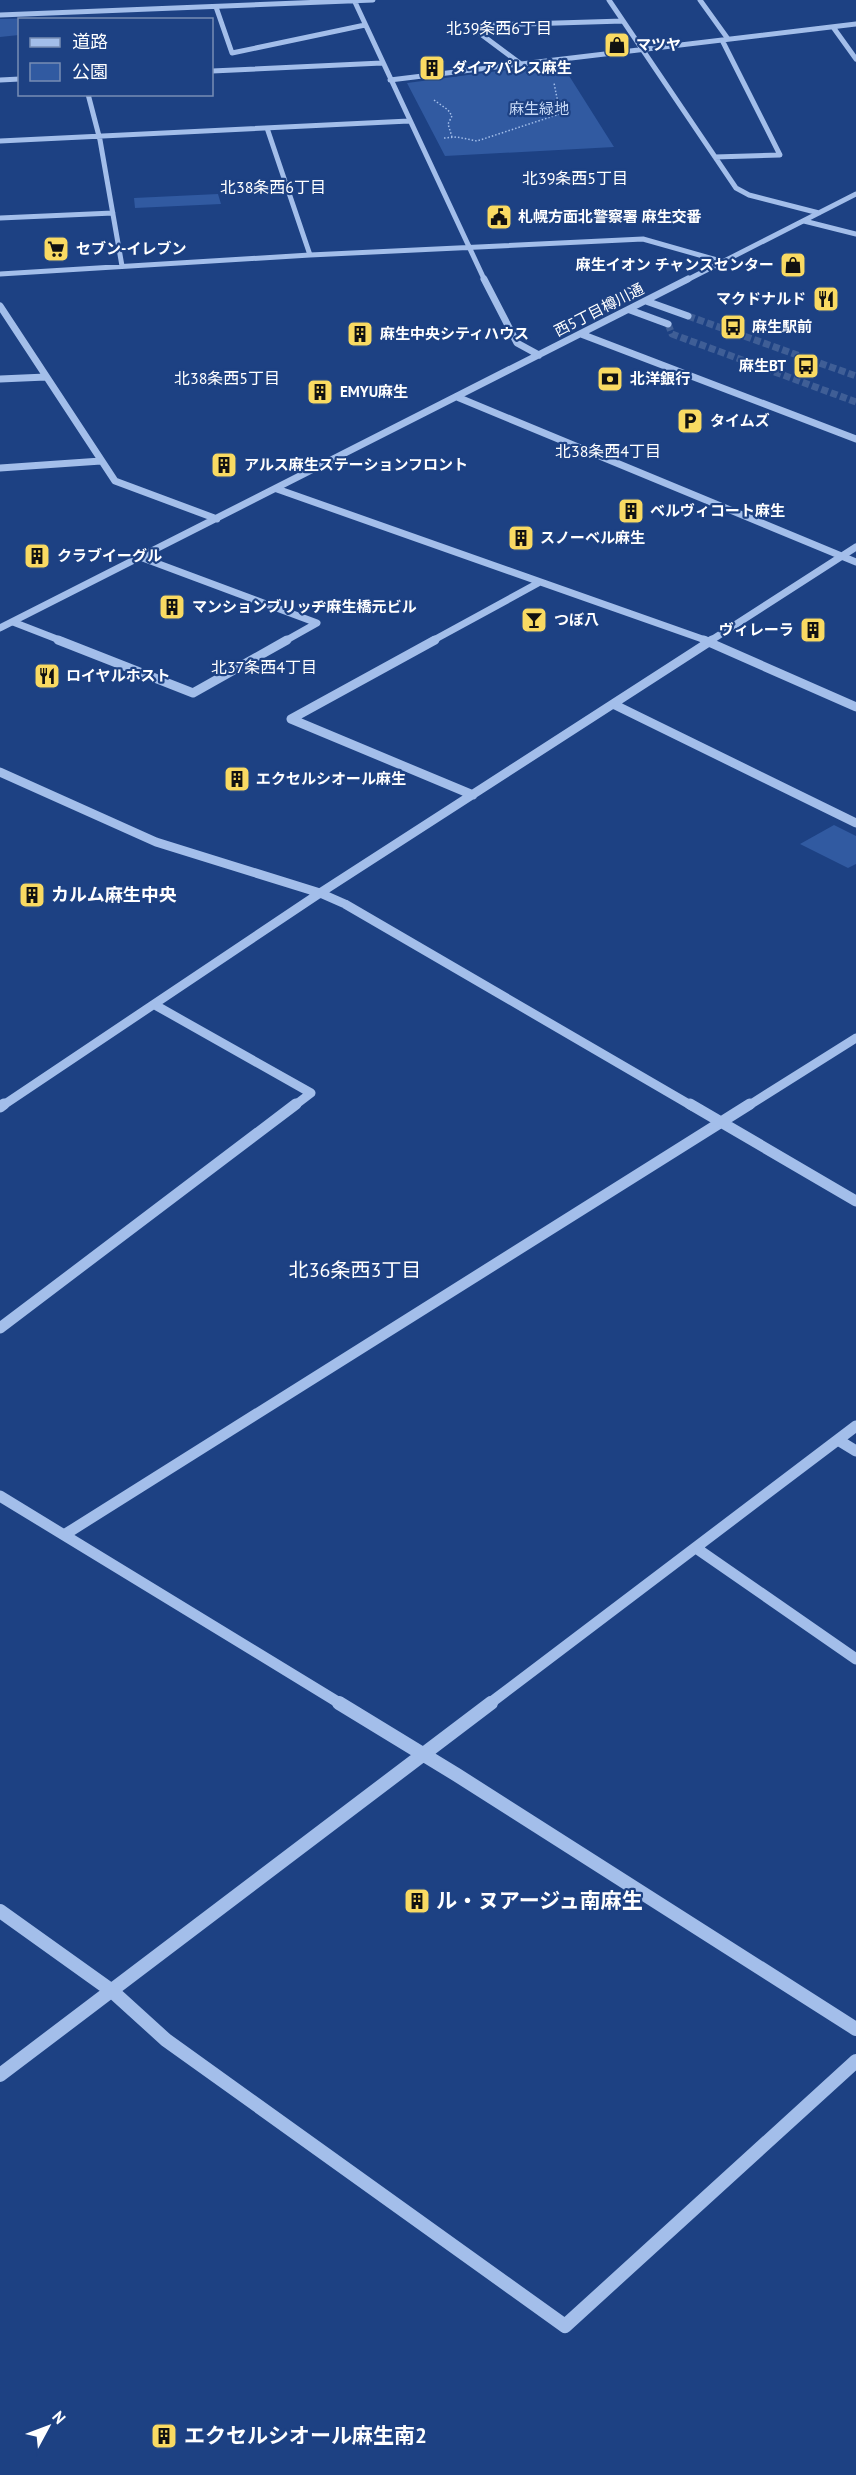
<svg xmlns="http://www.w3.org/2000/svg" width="856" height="2475" viewBox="0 0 856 2475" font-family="'PT Sans','Noto Sans JP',sans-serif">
<rect width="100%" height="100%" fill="#1d4183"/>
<path fill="#315aa1" d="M 48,18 L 48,19 L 20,20 L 19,35 L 0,37 L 0,19 Z
M 561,63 L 614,147 L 445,156 L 407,83 Z
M 218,194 L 221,204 L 135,208 L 134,198 Z
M 834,825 L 856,836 L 856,864 L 848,868 L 800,844 Z"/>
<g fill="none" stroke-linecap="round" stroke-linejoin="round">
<path stroke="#3f5e96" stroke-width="7" stroke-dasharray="7 3" stroke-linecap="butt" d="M 688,316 L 856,376
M 668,324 L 672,334 L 856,402"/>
<path stroke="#a3beea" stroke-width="1.5" stroke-dasharray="1.5 2" stroke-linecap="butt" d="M 434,100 L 448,110 L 452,116 L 448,124 L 452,137
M 444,138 L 457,137 L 477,141 L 569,111 L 557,98 L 554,83"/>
<path stroke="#a3beea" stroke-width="5" d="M 354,0 L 485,281
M 609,0 L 736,188 L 749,195 L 819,213
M 700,0 L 728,39
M 216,7 L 232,53 L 365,25
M 0,15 L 373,0
M 623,21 L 487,25 L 478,32 L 521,64 L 856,24
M 833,27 L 856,59
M 212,71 L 382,63
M 0,80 L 20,79
M 390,80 L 521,64
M 88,94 L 100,140 L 122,266
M 267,128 L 310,255
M 0,141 L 409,121
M 715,157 L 780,155 L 722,40
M 0,218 L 113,213
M 804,221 L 856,234
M 0,274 L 310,255 L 643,239 L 724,262
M 685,281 L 856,194"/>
<path stroke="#a3beea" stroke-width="7" d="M 484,279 L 517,343 L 539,355
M 646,301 L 688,316
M 0,306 L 115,481 L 217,519
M 630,310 L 668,324
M 581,334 L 856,439
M 0,379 L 46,377
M 457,397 L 856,562
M 0,468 L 101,461
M 277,489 L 708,641
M 140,557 L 317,623 L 285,641
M 13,622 L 62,641
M 0,628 L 688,279
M 432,641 L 540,582
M 710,641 L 856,547"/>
<path stroke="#a3beea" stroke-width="9" d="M 58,640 L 193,693 L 287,640
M 435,640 L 291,719 L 473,795
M 704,640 L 856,707
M 613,704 L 856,823
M 0,772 L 156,842 L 320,893 L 345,904 L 692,1106
M 155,1005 L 311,1093 L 294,1106
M 2,1106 L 320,893 L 712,640
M 748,1106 L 856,1038"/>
<path stroke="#a3beea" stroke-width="11" d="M 690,1104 L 856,1201
M 0,1107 L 4,1104
M 0,1328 L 296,1104
M 838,1440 L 856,1451
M 0,1496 L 341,1704
M 64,1535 L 750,1104
M 696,1548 L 856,1659
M 489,1704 L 856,1426"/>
<path stroke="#a3beea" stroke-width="14" d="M 339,1703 L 457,1775 L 856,2029
M 0,1911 L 112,1991 L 166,2040 L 565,2326 L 856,2061
M 0,2075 L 491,1703"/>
</g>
<defs>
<g id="shop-square" transform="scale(1.35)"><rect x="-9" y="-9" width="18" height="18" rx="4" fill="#f9da62" stroke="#1d4183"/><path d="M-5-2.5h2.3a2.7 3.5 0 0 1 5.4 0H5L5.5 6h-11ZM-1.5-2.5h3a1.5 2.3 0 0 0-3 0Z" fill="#111"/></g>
<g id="building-square" transform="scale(1.35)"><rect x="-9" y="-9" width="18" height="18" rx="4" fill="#f9da62" stroke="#1d4183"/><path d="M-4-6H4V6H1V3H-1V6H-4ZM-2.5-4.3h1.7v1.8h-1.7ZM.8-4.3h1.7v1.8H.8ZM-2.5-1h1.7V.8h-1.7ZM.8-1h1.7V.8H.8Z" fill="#111"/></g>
<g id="civic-square" transform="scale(1.35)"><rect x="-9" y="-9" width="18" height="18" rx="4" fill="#f9da62" stroke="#1d4183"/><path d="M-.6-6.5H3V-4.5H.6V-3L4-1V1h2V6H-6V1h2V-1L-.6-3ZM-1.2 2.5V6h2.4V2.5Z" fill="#111"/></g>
<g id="supermarket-square" transform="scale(1.35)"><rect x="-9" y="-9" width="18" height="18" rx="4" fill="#f9da62" stroke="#1d4183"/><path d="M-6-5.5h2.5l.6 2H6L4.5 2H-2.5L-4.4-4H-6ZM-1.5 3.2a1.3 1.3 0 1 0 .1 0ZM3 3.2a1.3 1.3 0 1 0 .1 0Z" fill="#111"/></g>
<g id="restaurant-square" transform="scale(1.35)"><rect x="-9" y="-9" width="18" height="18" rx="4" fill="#f9da62" stroke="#1d4183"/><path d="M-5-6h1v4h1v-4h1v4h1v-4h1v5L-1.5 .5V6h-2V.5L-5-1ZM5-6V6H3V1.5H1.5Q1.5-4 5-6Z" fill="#111"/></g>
<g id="bus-square" transform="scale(1.35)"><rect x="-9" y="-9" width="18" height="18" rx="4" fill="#f9da62" stroke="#1d4183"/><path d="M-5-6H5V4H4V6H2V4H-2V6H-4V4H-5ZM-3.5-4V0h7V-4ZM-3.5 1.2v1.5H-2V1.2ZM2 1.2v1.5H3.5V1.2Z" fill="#111"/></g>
<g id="bank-square" transform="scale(1.35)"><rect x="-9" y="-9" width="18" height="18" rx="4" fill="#f9da62" stroke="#1d4183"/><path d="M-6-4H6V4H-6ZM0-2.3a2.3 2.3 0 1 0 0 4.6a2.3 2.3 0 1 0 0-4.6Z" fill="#111"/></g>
<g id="parking-square" transform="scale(1.35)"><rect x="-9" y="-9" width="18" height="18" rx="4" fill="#f9da62" stroke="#1d4183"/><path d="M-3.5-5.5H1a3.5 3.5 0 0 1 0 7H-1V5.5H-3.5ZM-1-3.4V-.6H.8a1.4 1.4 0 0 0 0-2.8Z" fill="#111"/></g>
<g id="bar-square" transform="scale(1.35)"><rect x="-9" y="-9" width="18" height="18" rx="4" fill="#f9da62" stroke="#1d4183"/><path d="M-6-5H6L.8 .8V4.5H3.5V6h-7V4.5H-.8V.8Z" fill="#111"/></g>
</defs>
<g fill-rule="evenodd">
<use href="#shop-square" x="617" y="45"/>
<use href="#building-square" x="432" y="68"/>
<use href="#civic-square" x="499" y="217"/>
<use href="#supermarket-square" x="56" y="249"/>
<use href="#shop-square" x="793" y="265"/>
<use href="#restaurant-square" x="826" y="299"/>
<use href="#bus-square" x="733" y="327"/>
<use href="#building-square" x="360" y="334"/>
<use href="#bus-square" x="806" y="366"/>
<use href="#bank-square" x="610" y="379"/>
<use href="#building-square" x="320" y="392"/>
<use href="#parking-square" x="690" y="421"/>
<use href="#building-square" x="224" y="465"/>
<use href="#building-square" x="631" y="511"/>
<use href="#building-square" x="521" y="538"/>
<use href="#building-square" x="37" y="556"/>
<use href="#building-square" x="172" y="607"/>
<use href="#bar-square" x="534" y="620"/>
<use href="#building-square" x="813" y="630"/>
<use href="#restaurant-square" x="47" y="676"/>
<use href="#building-square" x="237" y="779"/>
<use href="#building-square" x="32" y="895"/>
<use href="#building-square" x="417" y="1901"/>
<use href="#building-square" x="164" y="2436"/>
</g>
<g text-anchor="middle" stroke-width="4.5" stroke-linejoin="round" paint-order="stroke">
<g font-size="15" font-weight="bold" fill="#fff" stroke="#1d4183" text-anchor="start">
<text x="636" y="50">マツヤ</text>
<text x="452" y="73">ダイアパレス麻生</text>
<text x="518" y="222">札幌方面北警察署 麻生交番</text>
<text x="76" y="254">セブン-イレブン</text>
<text x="774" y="270" text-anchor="end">麻生イオン チャンスセンター</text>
<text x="806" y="304" text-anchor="end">マクドナルド</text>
<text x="752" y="332">麻生駅前</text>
<text x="380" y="339">麻生中央シティハウス</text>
<text x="786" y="371" text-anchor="end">麻生BT</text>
<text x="630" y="384">北洋銀行</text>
<text x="340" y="397">EMYU麻生</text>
<text x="710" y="426">タイムズ</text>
<text x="244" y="470">アルス麻生ステーションフロント</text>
<text x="650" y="516">ベルヴィコート麻生</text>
<text x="540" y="543">スノーベル麻生</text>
<text x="57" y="561">クラブイーグル</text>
<text x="192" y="612">マンションブリッヂ麻生橋元ビル</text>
<text x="554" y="625">つぼ八</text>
<text x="794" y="635" text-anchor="end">ヴィレーラ</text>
<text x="66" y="681">ロイヤルホスト</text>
<text x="256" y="784">エクセルシオール麻生</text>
</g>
<g font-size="15" fill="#c8daf7" stroke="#1d4183">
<text x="539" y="114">麻生緑地</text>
</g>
<g font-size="15" fill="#fff" stroke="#1d4183">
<text transform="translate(599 310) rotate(-27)" y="5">西5丁目樽川通</text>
</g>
<g font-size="16" fill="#fff" stroke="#1d4183">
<text x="499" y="34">北39条西6丁目</text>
<text x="575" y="184">北39条西5丁目</text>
<text x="273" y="193">北38条西6丁目</text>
<text x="227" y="384">北38条西5丁目</text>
<text x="608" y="457">北38条西4丁目</text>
<text x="264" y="673">北37条西4丁目</text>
</g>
<g font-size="18" font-weight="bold" fill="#fff" stroke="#1d4183" text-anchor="start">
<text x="51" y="901">カルム麻生中央</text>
</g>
<g font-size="20" fill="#fff" stroke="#1d4183">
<text x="355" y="1277">北36条西3丁目</text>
</g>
<g font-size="21" font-weight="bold" fill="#fff" stroke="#1d4183" text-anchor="start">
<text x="436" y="1908">ル・ヌアージュ南麻生</text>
<text x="184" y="2443">エクセルシオール麻生南2</text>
</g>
</g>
<rect x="18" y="18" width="195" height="78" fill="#1d4183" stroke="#778db5" stroke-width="1.5"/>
<rect x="30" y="38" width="30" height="9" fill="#a3beea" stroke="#778db5" stroke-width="1.5"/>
<text x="72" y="48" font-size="18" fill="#ffffff">道路</text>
<rect x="30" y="63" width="30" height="18" fill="#315aa1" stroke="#778db5" stroke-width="1.5"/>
<text x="72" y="78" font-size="18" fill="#ffffff">公園</text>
<g transform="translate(48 2427) rotate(49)" stroke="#1d4183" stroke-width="4.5" paint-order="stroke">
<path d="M0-4.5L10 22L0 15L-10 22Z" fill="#ffffff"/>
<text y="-9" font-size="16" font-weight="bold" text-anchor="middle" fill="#ffffff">N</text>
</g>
</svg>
